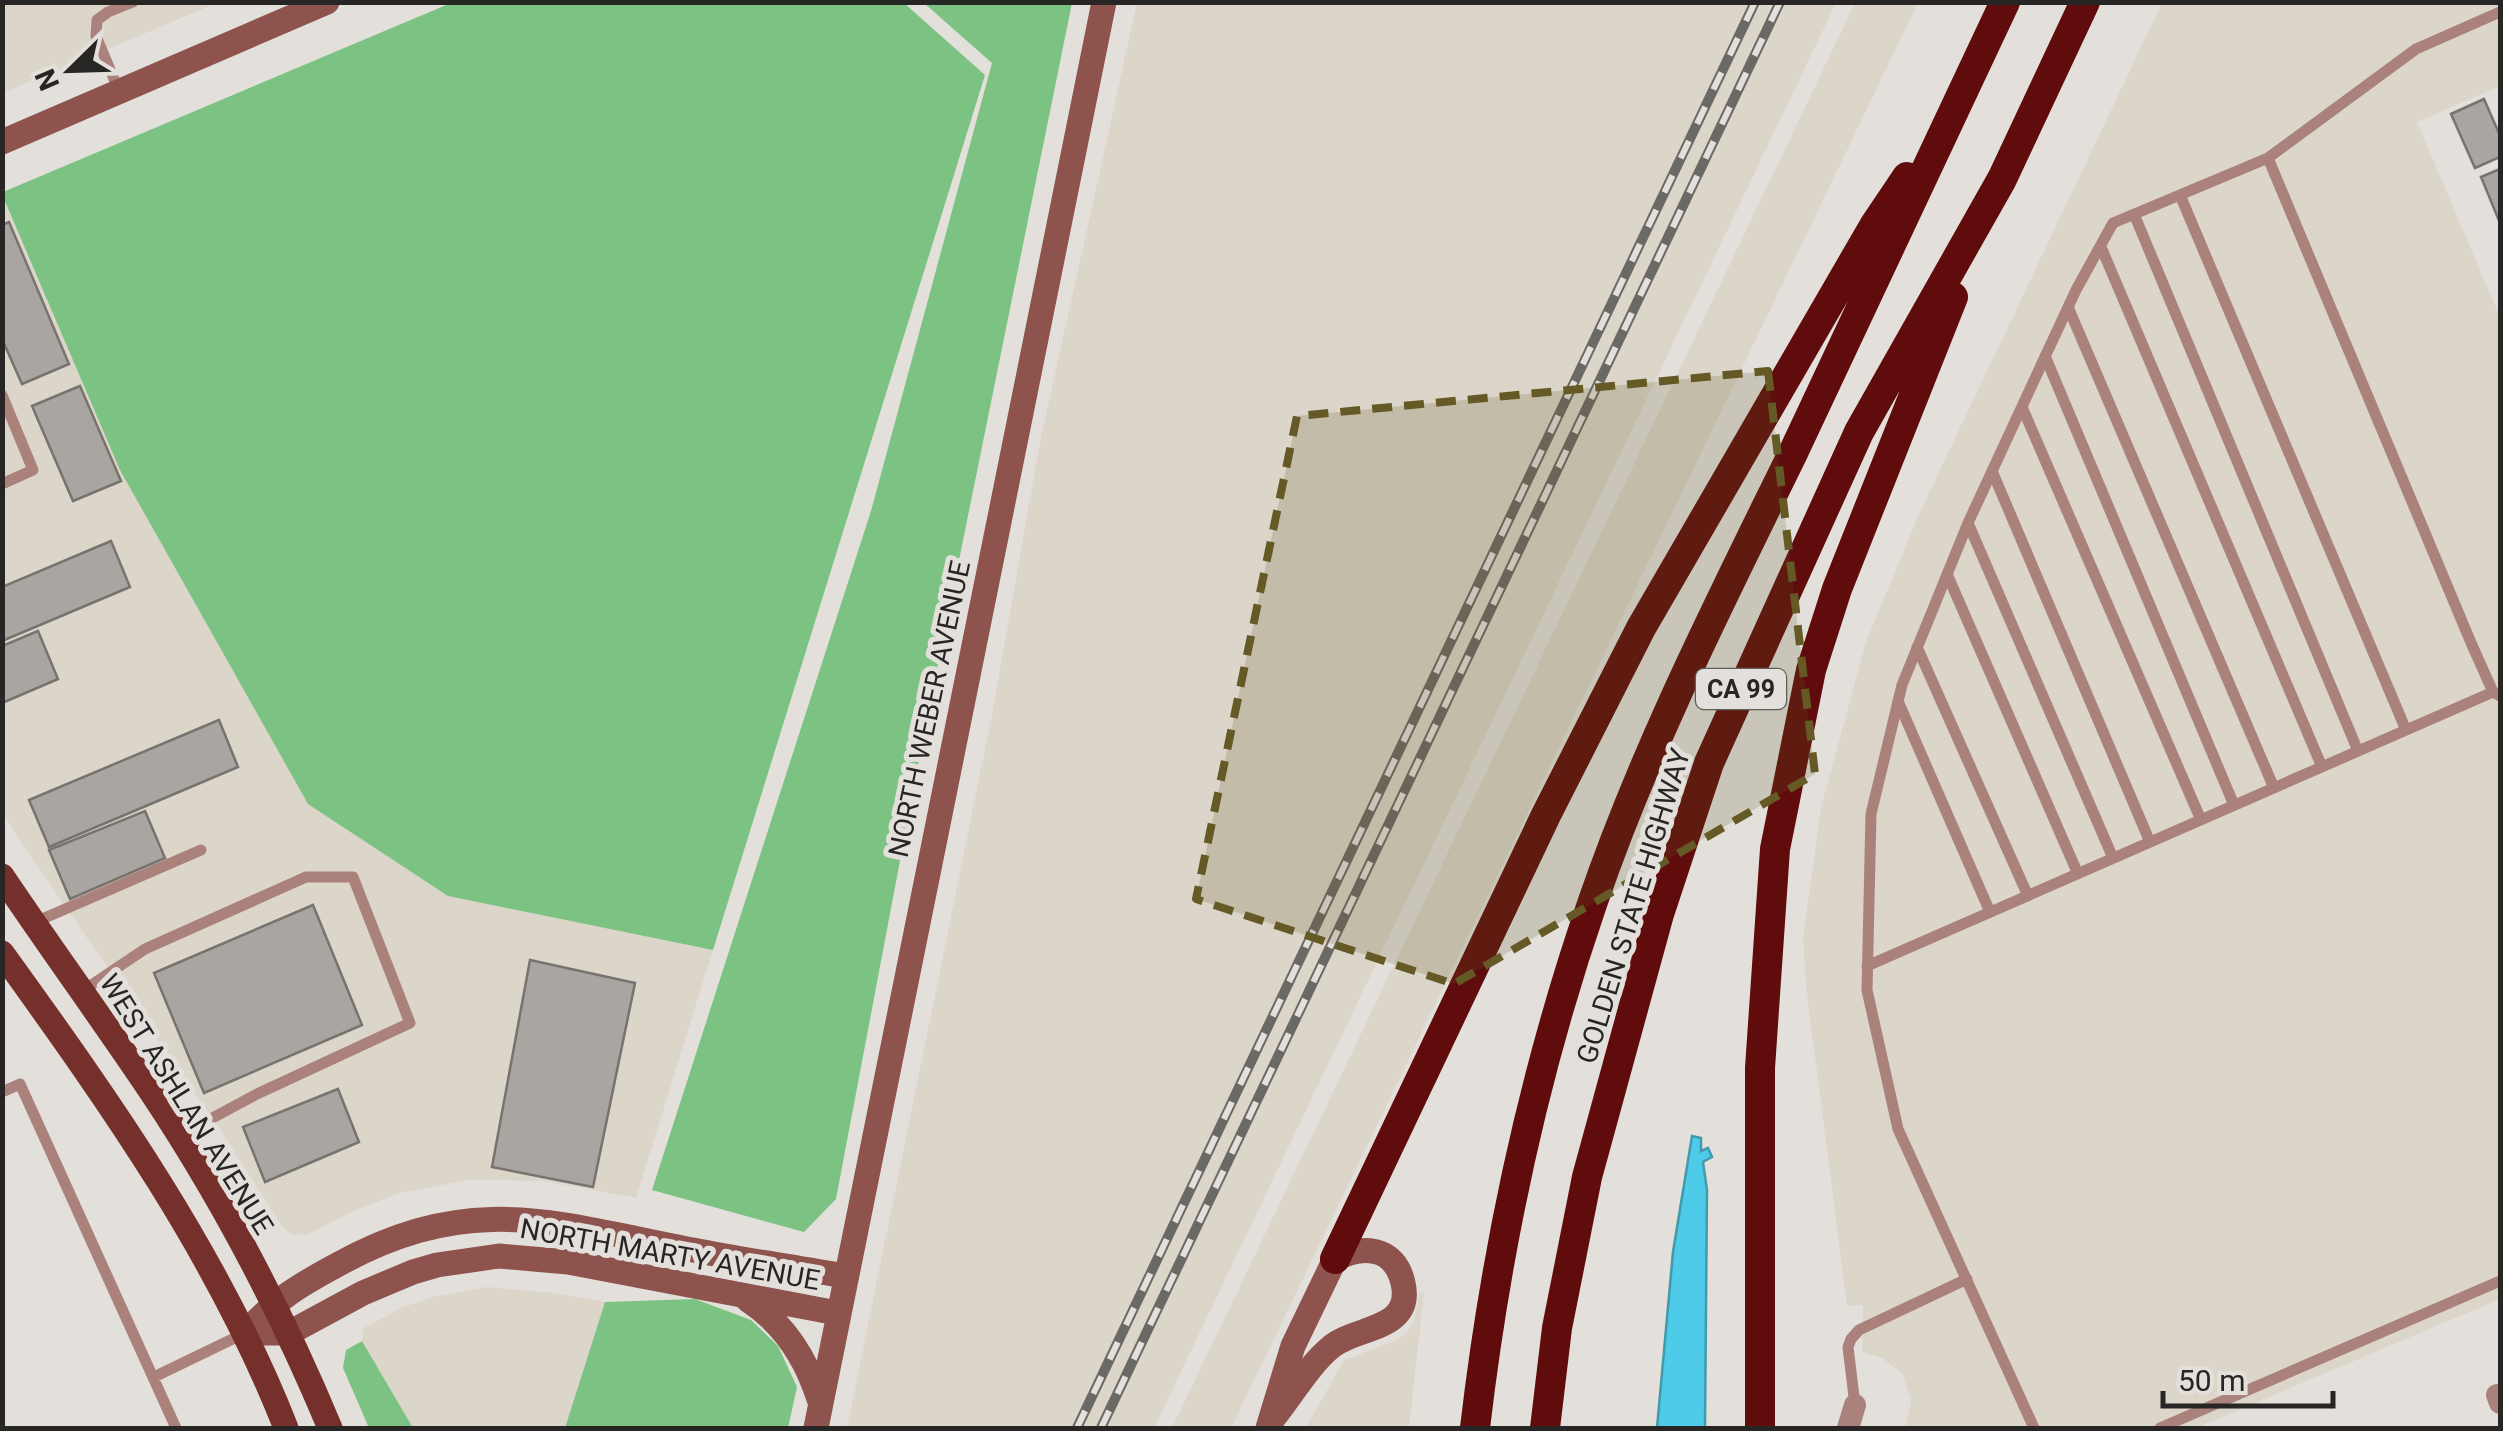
<svg xmlns="http://www.w3.org/2000/svg" width="2503" height="1431" viewBox="0 0 2503 1431" font-family="Roboto,sans-serif">
<rect width="100%" height="100%" fill="#e3e0dc"/>
<path fill="#dbd5ca" d="M 3,3 L 217,3 L 3,93 Z
M 1137,3 L 1836,3 L 1154,1428 L 847,1428 L 992,715 L 1040,442 Z
M 1855,3 L 1918,3 L 1231,1428 L 1172,1428 Z
M 2162,3 L 2500,4 L 2500,86 L 2417,122 L 2500,317 L 2500,1299 L 2196,1428 L 1905,1428 L 1911,1401 L 1903,1374 L 1882,1358 L 1862,1352 L 1863,1305 L 1847,1306 L 1806,986 L 1803,938 L 1821,808 L 1866,642 L 1919,514 Z
M 2,197 L 119,467 L 448,896 L 713,950 L 636,1198 L 544,1181 L 468,1180 L 400,1193 L 353,1211 L 307,1235 L 291,1234 L 283,1228 L 222,1133 L 22,844 L 2,812 Z
M 486,1287 L 555,1293 L 605,1302 L 565,1428 L 413,1428 L 362,1341 L 364,1328 L 401,1308 L 433,1297 Z
M 1420,1291 L 1424,1292 L 1409,1428 L 1306,1428 L 1344,1360 L 1397,1340 L 1407,1332 L 1414,1322 Z"/>
<path fill="#7cc282" d="M 451,3 L 904,3 L 985,75 L 713,950 L 448,896 L 308,804 L 120,470 L 3,197 L 3,192 Z
M 924,3 L 1072,3 L 927,718 L 836,1199 L 804,1232 L 652,1190 L 871,511 L 992,63 Z
M 695,1299 L 751,1320 L 778,1346 L 797,1387 L 788,1428 L 565,1428 L 605,1302 Z
M 362,1341 L 413,1428 L 369,1428 L 343,1368 L 346,1350 Z"/>
<path fill="#4dcbe8" stroke="#429aad" stroke-width="2.5" d="M 1692,1136 L 1701,1138 L 1701,1151 L 1708,1148 L 1712,1157 L 1703,1162 L 1707,1190 L 1705,1428 L 1657,1428 L 1673,1252 Z"/>
<path fill="#a9a6a2" stroke="#777470" stroke-width="2.5" d="M 2484,99 L 2498,131 L 2500,130 L 2500,157 L 2475,168 L 2451,114 Z
M 2500,169 L 2500,223 L 2481,177 Z
M 9,222 L 69,364 L 22,384 L 2,339 L 2,225 Z
M 80,386 L 121,481 L 73,501 L 32,406 Z
M 111,541 L 130,587 L 2,641 L 2,587 Z
M 38,631 L 58,679 L 2,703 L 2,646 Z
M 219,720 L 238,767 L 49,847 L 29,800 Z
M 145,811 L 165,858 L 70,899 L 49,850 Z
M 313,905 L 362,1025 L 204,1093 L 154,973 Z
M 530,960 L 635,983 L 593,1187 L 492,1167 Z
M 338,1089 L 359,1142 L 265,1182 L 243,1127 Z"/>
<g fill="none" stroke-linecap="round" stroke-linejoin="round">
<path stroke="#ab817c" stroke-width="11" d="M 119,91 L 96,36 L 97,20 L 108,12 L 133,2
M 2268,158 L 2472,645 L 2493,692 L 2500,696
M 2180,195 L 2406,730
M 2134,214 L 2358,751
M 2101,247 L 2322,767
M 2068,307 L 2274,788
M 2045,356 L 2234,805
M 2,395 L 33,470 L 2,484
M 2022,407 L 2201,820
M 1992,471 L 2150,842
M 1968,523 L 2113,858
M 1947,574 L 2078,874
M 1917,647 L 2028,896
M 1898,701 L 1990,912
M 33,923 L 201,850
M 1867,966 L 2493,692
M 81,992 L 145,949 L 306,877 L 353,877 L 410,1023 L 257,1094 L 179,1136
M 2,1092 L 20,1084 L 176,1428
M 154,1377 L 245,1333
M 1855,1405 L 1848,1347 L 1851,1339 L 1859,1330 L 1967,1279
M 2034,1428 L 1898,1129 L 1867,990 L 1871,814 L 1902,685 L 1968,523 L 2076,290 L 2113,223 L 2268,158 L 2416,49 L 2500,12
M 2160,1428 L 2500,1281"/>
<path stroke="#ab817c" stroke-width="22" d="M 2497,1395 L 2500,1403
M 1848,1428 L 1855,1405"/>
<path stroke="#8d534c" stroke-width="25" d="M 2,142 L 327,2
M 748,1300 C 785,1324 806,1358 819,1399
M 245,1333 C 275,1300 298,1286 337,1265 C 471,1191 553,1223 693,1250 C 743,1260 794,1267 844,1276
M 245,1333 L 289,1333 L 363,1293 L 413,1272 L 437,1265 L 499,1256 L 568,1262 L 837,1313
M 816,1428 L 1104,2
M 1268,1428 L 1293,1346 L 1335,1259 C 1349,1252 1365,1247 1380,1253 C 1393,1258 1400,1270 1403,1283 C 1414,1331 1356,1326 1331,1347 C 1308,1366 1291,1397 1272,1420"/>
<path stroke="#76302b" stroke-width="25" d="M 2,876 C 45,940 90,1002 133,1065 C 212,1179 277,1301 330,1428
M 2,953 C 111,1104 218,1255 286,1428"/>
<path stroke="#600c0c" stroke-width="30" d="M 1335,1259 L 1546,815 L 1641,628 L 1874,226 L 1907,177
M 1475,1428 C 1496,1249 1533,1075 1592,904 C 1645,749 1720,602 1792,455 C 1864,305 1935,154 2005,2
M 1545,1428 L 1557,1328 L 1587,1177 L 1659,914 L 1709,763 L 1859,432 L 2002,179 L 2085,2
M 1760,1428 L 1760,1068 L 1775,849 L 1811,670 L 1837,589 L 1953,297"/>
<g stroke="#6b6966" stroke-width="10">
<path id="rail" d="M 1077,1428 L 1755,2
M 1101,1428 L 1780,2"/>
</g>
<use href="#rail" stroke="#e3e0dc" stroke-width="6" stroke-dasharray="19" stroke-linecap="butt"/>
</g>
<path fill="#655926" fill-opacity="0.2" stroke="#655926" stroke-width="8" stroke-dasharray="20 12" stroke-linejoin="round" d="M 1768,371 L 1815,774 L 1454,984 L 1196,899 L 1297,416 Z"/>
<g text-anchor="middle" stroke-width="10" stroke-linejoin="round" paint-order="stroke">
<rect fill="#e3e0dc" stroke="#5f5e5b" stroke-width="2.5" x="1696" y="669" width="90" height="40" rx="8"/>
<g font-size="25" font-weight="bold" fill="#272624">
<text x="1741" y="698">CA 99</text>
</g>
<g font-size="28" fill="#272624" stroke="#e3e0dc">
<text transform="translate(929 709) rotate(-78)" y="10">NORTH WEBER AVENUE</text>
<text transform="translate(1633 906) rotate(-73)" y="10">GOLDEN STATE HIGHWAY</text>
<text transform="translate(187 1104) rotate(58)" y="10">WEST ASHLAN AVENUE</text>
<text transform="translate(670 1254) rotate(10)" y="10">NORTH MARTY AVENUE</text>
</g>
</g>
<rect width="2503" height="1431" fill="none" stroke="#272624" stroke-width="10"/>
<g transform="translate(70 70) rotate(247)" stroke="#e3e0dc" stroke-width="8" paint-order="stroke">
<path d="M0-8L18 38L0 25L-18 38Z" fill="#272624"/>
<text y="-15" font-size="28" font-weight="bold" text-anchor="middle" fill="#272624">N</text>
</g>
<path d="M2163 1391v15h170v-15" fill="none" stroke="#272624" stroke-width="5"/>
<text x="2178" y="1391" font-size="30" fill="#272624" stroke="#e3e0dc" stroke-width="8" paint-order="stroke">50 m</text>
</svg>
